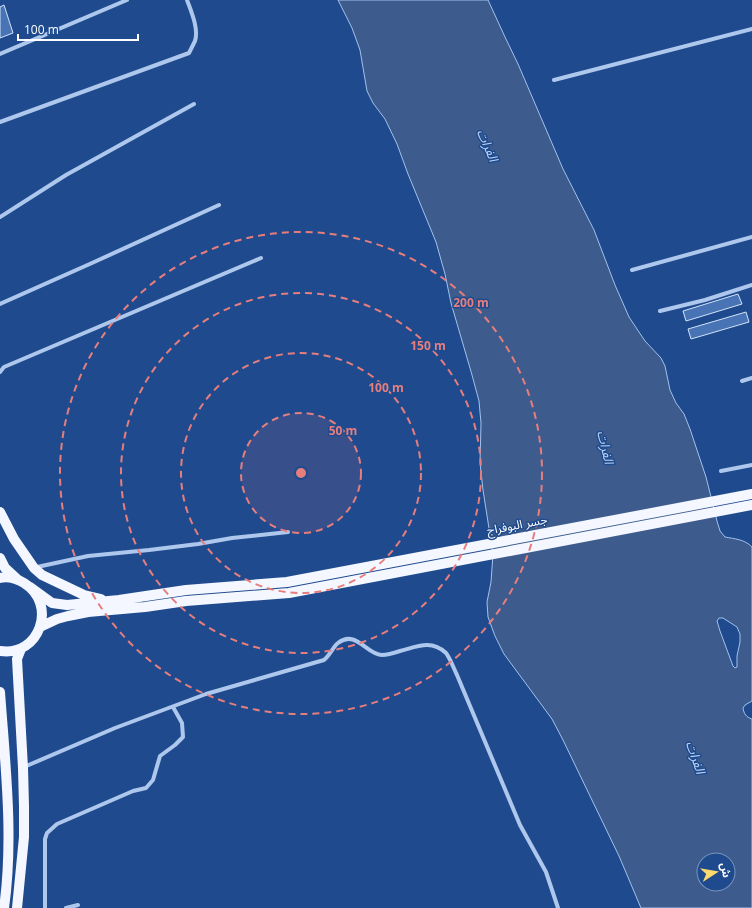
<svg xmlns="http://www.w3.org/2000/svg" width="752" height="908" viewBox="0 0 752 908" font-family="'Open Sans','Noto Sans Arabic',sans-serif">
<rect width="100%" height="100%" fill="#1f4b8e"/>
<path fill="#3d5c8d" stroke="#a1c2ee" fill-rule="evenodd" d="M 338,0 L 488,0 L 505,37 L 518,64 L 563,169 L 594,230 L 615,285 L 629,317 L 645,341 L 661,358 L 665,366 L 670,390 L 676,403 L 684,414 L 690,429 L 706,477 L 717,521 L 720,531 L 725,537 C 735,539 744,539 752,547 L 752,701 L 745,705 L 743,708 C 744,714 746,717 752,719 L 752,908 L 641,908 L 619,856 L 563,740 L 552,719 L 504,654 L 495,636 L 488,617 L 487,602 L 491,582 L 493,554 L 483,490 L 480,463 L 481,423 L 479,401 L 472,375 L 451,303 L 445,274 L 436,242 L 408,174 L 397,144 L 385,119 L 373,103 L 367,91 L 360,50 L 352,28 ZM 719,618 L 723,618 L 737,627 L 740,634 L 740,642 L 737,656 L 737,667 L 735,668 L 733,666 L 720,631 L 717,621 ZM 704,860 L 728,860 L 728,884 L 704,884 Z"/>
<path fill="#4874b6" stroke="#d3e3f9" d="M 4,5 L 13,33 L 0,38 L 0,7 Z
M 738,294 L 742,304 L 686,321 L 683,311 Z
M 746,312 L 749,322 L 691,339 L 688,329 Z"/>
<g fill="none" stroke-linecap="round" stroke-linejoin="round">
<path stroke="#aec7ed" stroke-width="4" d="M 0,54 L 127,0
M 554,80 L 752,29
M 0,122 L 189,53 C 191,49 193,45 195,41 C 199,29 191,11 187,0
M 0,217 L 66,175 L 194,104
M 632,270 L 752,237
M 0,304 L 92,263 L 219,205
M 660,311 L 705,300 L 752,285
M 0,372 L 4,367 L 261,258
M 742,381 L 752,378
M 721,471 L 752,465
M 37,567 L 88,556 L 149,550 L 198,544 L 232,538 L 288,532
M 24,767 L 115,728 L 206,694 L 324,660 C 330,655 333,647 338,643 C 356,629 367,655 382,655 C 388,655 394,653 400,651 C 416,647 431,639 446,653 C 450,658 454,669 457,675 L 520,825 L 546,872 L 558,908
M 45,908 L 45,839 L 47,833 L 57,824 L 133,791 L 146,788 L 153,780 L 160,756 L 175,745 L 183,737 L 182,723 L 173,707
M 66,908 L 78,905"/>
<path stroke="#f4f7ff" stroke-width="10" d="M 0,512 L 14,539 L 34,568 L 42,575 L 84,595 L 101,599
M 0,558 L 5,568 L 18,580
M 0,578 C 8,576 17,579 24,583 C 58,604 40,657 0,651
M 30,587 L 52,603 L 67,605 L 119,600 L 186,590 L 287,582 L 752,494
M 40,627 L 57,619 L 68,616 L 88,612 L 145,607 L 186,601 L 289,593 L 752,505
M 0,692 C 5,762 14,837 4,908
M 17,908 L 24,837 L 24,806 L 23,768 L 17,659 L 21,649"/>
</g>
<circle cx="301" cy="473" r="60" fill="#e67e7e" fill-opacity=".12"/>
<g fill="none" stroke="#e67e7e" stroke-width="2" stroke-dasharray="7 5">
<circle cx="301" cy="473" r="60"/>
<circle cx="301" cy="473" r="120"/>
<circle cx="301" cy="473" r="180"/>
<circle cx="301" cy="473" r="241"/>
</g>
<g text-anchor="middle" stroke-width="3" stroke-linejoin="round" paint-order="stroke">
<g font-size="12" fill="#fff" stroke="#1f4b8e">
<text transform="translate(517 525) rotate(-11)" y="4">جسر البوفراج</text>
</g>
<g font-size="13" font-style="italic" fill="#bad2f4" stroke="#1f4b8e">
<text transform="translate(488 145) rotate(67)" y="5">الفرات</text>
<text transform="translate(606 447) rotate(77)" y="5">الفرات</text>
<text transform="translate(696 757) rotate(71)" y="5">الفرات</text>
</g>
</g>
<circle cx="301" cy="473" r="6" fill="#e67e7e" stroke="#1f4b8e" stroke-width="2"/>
<g font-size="12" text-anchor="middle" font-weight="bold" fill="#e67e7e" stroke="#1f4b8e" stroke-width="3" stroke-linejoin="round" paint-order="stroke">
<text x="471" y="307">200 m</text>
<text x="428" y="350">150 m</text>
<text x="386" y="392">100 m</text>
<text x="343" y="435">50 m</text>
</g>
<g transform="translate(716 872) rotate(78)"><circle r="19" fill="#1f4b8e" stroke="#7993bb"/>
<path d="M0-3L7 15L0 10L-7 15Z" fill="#fbd86e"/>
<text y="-6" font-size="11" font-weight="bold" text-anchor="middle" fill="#ffffff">ش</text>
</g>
<path d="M18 34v6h120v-6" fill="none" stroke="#ffffff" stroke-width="2"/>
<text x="24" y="34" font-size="12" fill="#ffffff" stroke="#1f4b8e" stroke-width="3" paint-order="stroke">100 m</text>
</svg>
